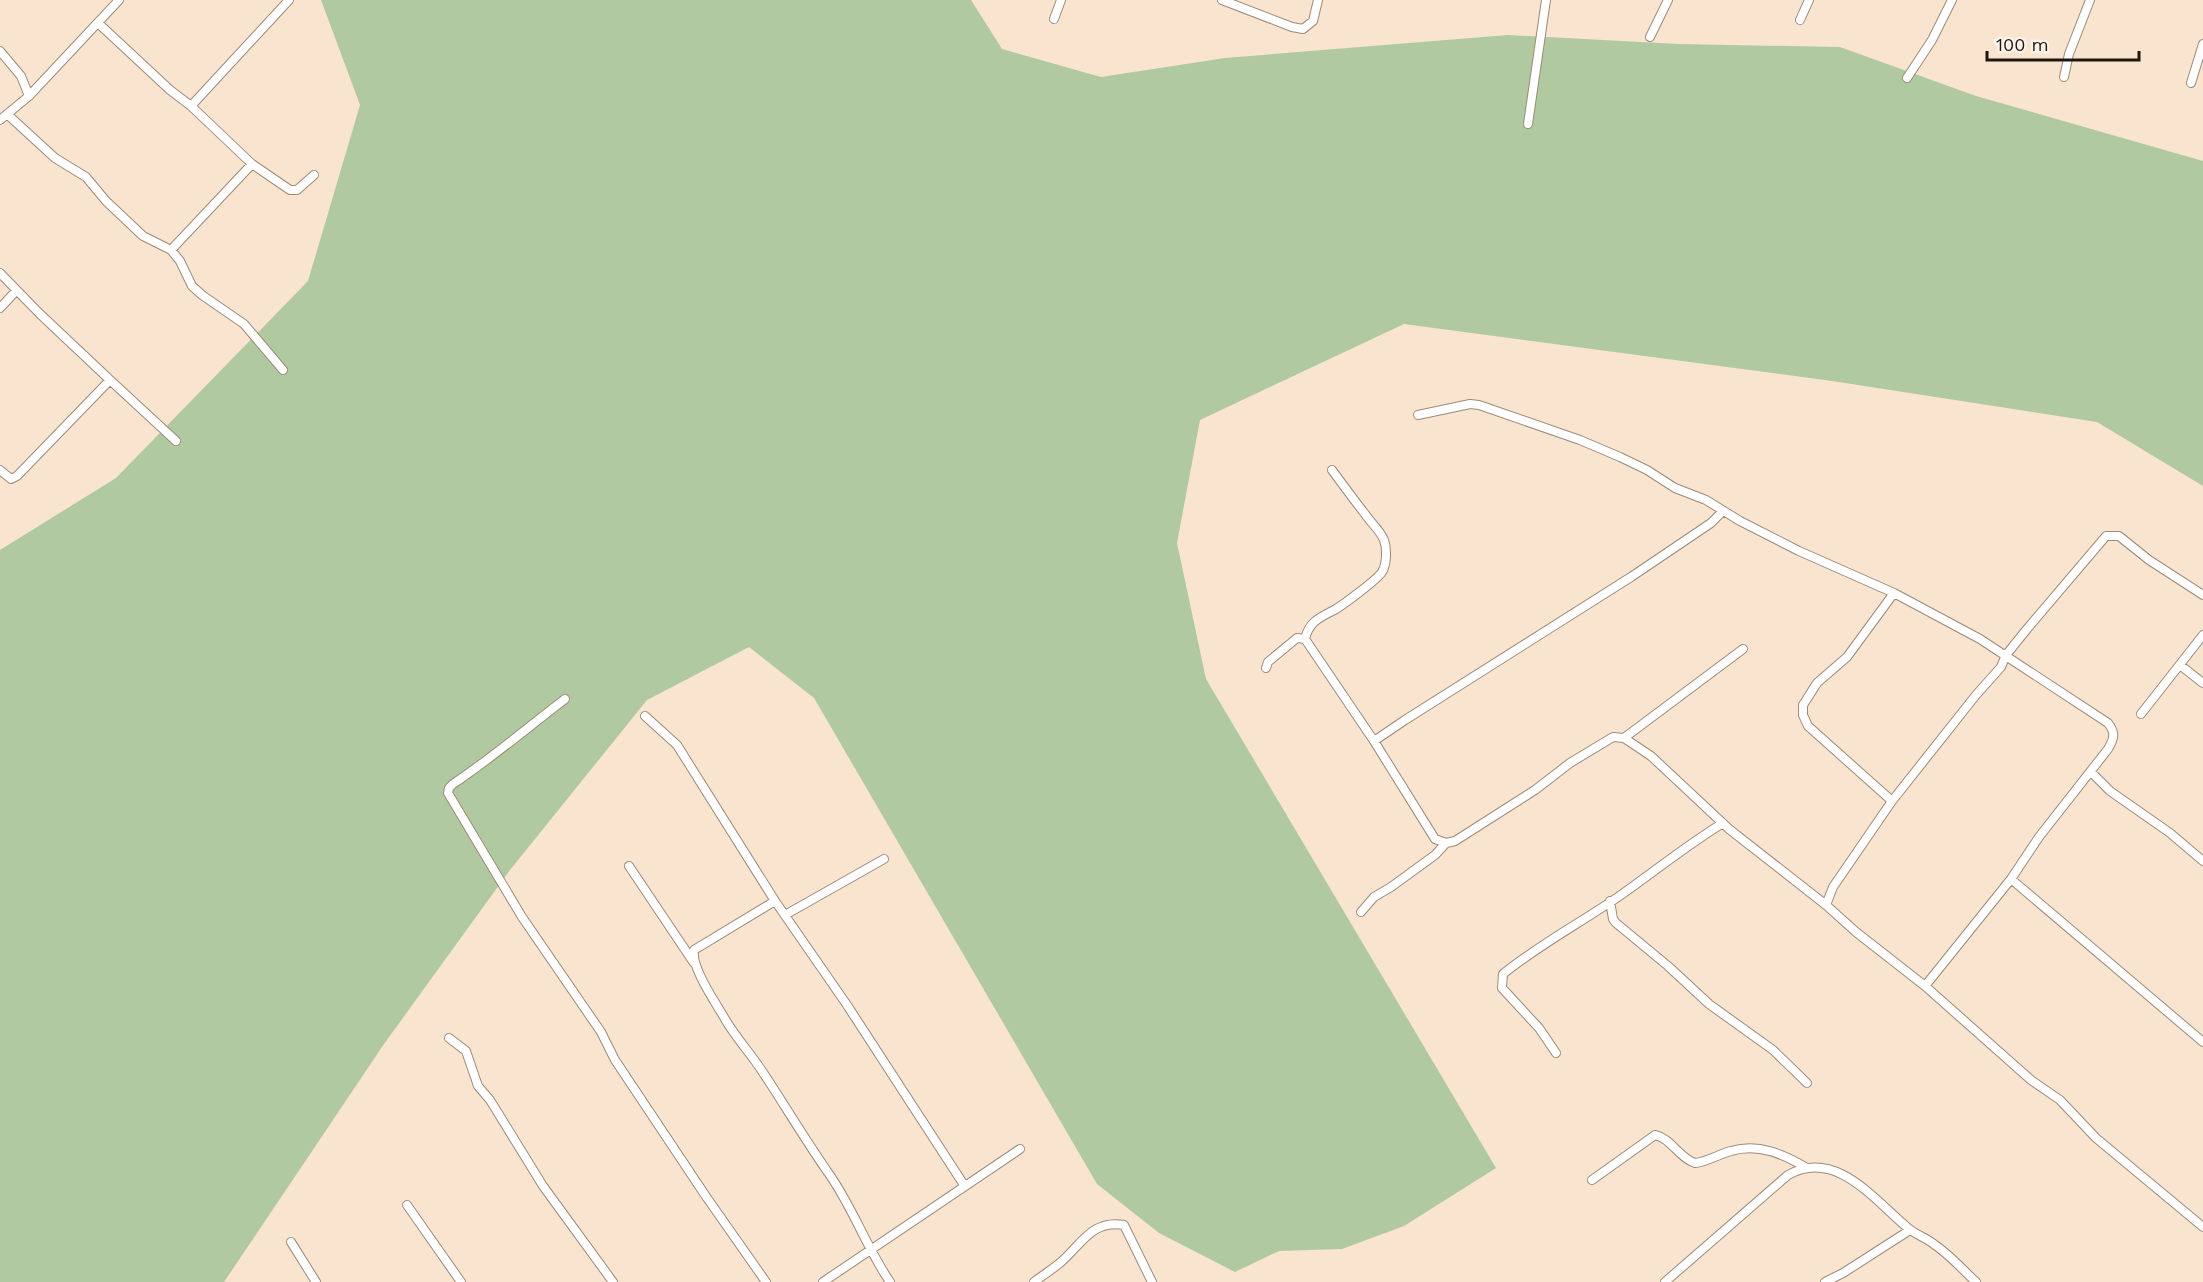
<svg xmlns="http://www.w3.org/2000/svg" width="2203" height="1282" viewBox="0 0 2203 1282" font-family="'Work Sans',sans-serif">
<rect width="100%" height="100%" fill="#f9e4d0"/>
<path fill="#b1c9a1" d="M 321,0 L 971,0 L 1002,49 L 1101,77 L 1225,58 L 1508,35 L 1678,44 L 1840,47 L 1976,96 L 2203,161 L 2203,486 L 2097,422 L 1832,381 L 1404,324 L 1200,420 L 1177,543 L 1206,679 L 1496,1168 L 1404,1226 L 1342,1249 L 1279,1251 L 1235,1272 L 1159,1233 L 1097,1184 L 814,698 L 749,647 L 647,700 L 510,870 L 384,1044 L 224,1282 L 0,1282 L 0,550 L 116,478 L 308,281 L 360,105 Z"/>
<g fill="none" stroke-linecap="round" stroke-linejoin="round">
<g stroke="#9d8a77" stroke-width="10">
<path id="street" d="M 1222,0 L 1292,27 L 1303,29 L 1313,21 L 1318,0
M 1054,19 L 1061,0
M 1800,20 L 1809,0
M 98,23 L 170,90 L 191,106 L 289,0
M 1650,37 L 1668,0
M 0,51 L 21,76 L 29,96
M 2064,77 L 2069,54 L 2090,0
M 1907,78 L 1932,40 L 1952,0
M 2191,83 L 2203,44
M 191,106 L 252,164 L 290,190 L 297,190 L 314,175
M 7,114 L 55,158 L 86,177 L 106,201 L 143,236 L 171,250 L 180,261 L 192,286 L 202,295 L 244,324 L 283,370
M 0,120 L 29,96 L 119,0
M 1528,124 L 1546,0
M 171,250 L 252,164
M 0,273 L 40,314 L 110,380 L 17,476 L 11,479 L 0,470
M 0,308 L 16,291
M 110,380 L 176,441
M 1418,415 L 1470,404 L 1479,405 L 1580,440 L 1620,457 L 1647,470 L 1675,488 L 1706,500 L 1740,521 L 1799,551 L 1894,593 L 1980,639 L 2108,723 C 2116,733 2114,739 2108,749 L 2039,837 L 2011,879 L 1925,986
M 1305,639 C 1309,621 1321,617 1336,609 C 1344,604 1378,579 1382,572 C 1387,564 1387,548 1384,540 C 1380,530 1371,523 1365,514 C 1354,500 1343,485 1332,470
M 2180,665 L 2203,683
M 1266,668 L 1268,662 L 1297,638 L 1305,639 L 1374,741 L 1435,839 L 1446,843 L 1455,841 L 1535,790 L 1570,763 L 1613,737 L 1624,738 L 1651,756 L 1729,829 L 1826,905 L 1856,932 L 1925,986 L 2031,1080 L 2060,1100 L 2096,1138 L 2203,1227
M 565,699 C 527,728 492,758 453,784 L 449,788 L 448,793 L 522,917 L 601,1032 L 615,1060 L 705,1195 L 766,1282
M 2141,714 L 2203,635
M 645,716 L 677,745 L 775,901 L 847,1005 L 964,1185
M 1624,738 L 1743,649
M 1374,741 L 1405,720 L 1631,577 L 1711,523 L 1723,511
M 2091,772 L 2110,791 L 2170,833 L 2203,861
M 1892,801 L 1808,726 L 1803,715 L 1803,705 L 1817,683 L 1847,657 L 1894,593
M 629,866 L 694,963
M 2011,879 L 2203,1042
M 775,901 L 694,950 C 691,968 716,1003 725,1019 C 736,1038 751,1054 762,1071 C 784,1104 804,1138 827,1171 C 852,1205 866,1247 890,1282
M 1610,901 L 1613,919 L 1616,923 L 1668,966 L 1709,1004 L 1773,1050 L 1807,1083
M 1826,905 L 1833,887 L 1892,801 L 1976,695 L 2001,667 L 2006,655 L 2027,629 L 2106,536 L 2119,536 L 2149,560 L 2203,595
M 1361,912 L 1374,897 L 1391,887 L 1435,855 L 1446,843
M 785,915 L 884,859
M 449,1038 L 466,1051 L 478,1086 L 490,1100 L 543,1186 L 613,1282
M 1556,1053 L 1539,1028 L 1502,988 L 1503,974 C 1540,944 1582,922 1621,895 C 1655,871 1687,845 1723,823
M 1592,1180 L 1655,1135 C 1671,1138 1679,1158 1695,1163 C 1707,1162 1719,1154 1731,1151 C 1759,1143 1783,1154 1807,1168
M 407,1205 L 461,1282
M 291,1242 L 316,1282
M 823,1282 L 1020,1149
M 1034,1282 C 1043,1275 1053,1269 1061,1262 C 1081,1245 1092,1219 1124,1225 L 1152,1282
M 1665,1282 L 1788,1175 C 1836,1148 1874,1200 1908,1228 C 1916,1235 1927,1238 1935,1245 C 1950,1255 1963,1270 1976,1282
M 1825,1282 L 1843,1273 L 1910,1230"/>
</g>
<use href="#street" stroke="#fff" stroke-width="8"/>
</g>
<path d="M1987 51v9h152v-9" fill="none" stroke="#1e170f" stroke-width="3"/>
<text x="1996" y="51" font-size="18" fill="#1e170f" stroke="#fcf4eb" stroke-width="4.5" paint-order="stroke">100 m</text>
</svg>
